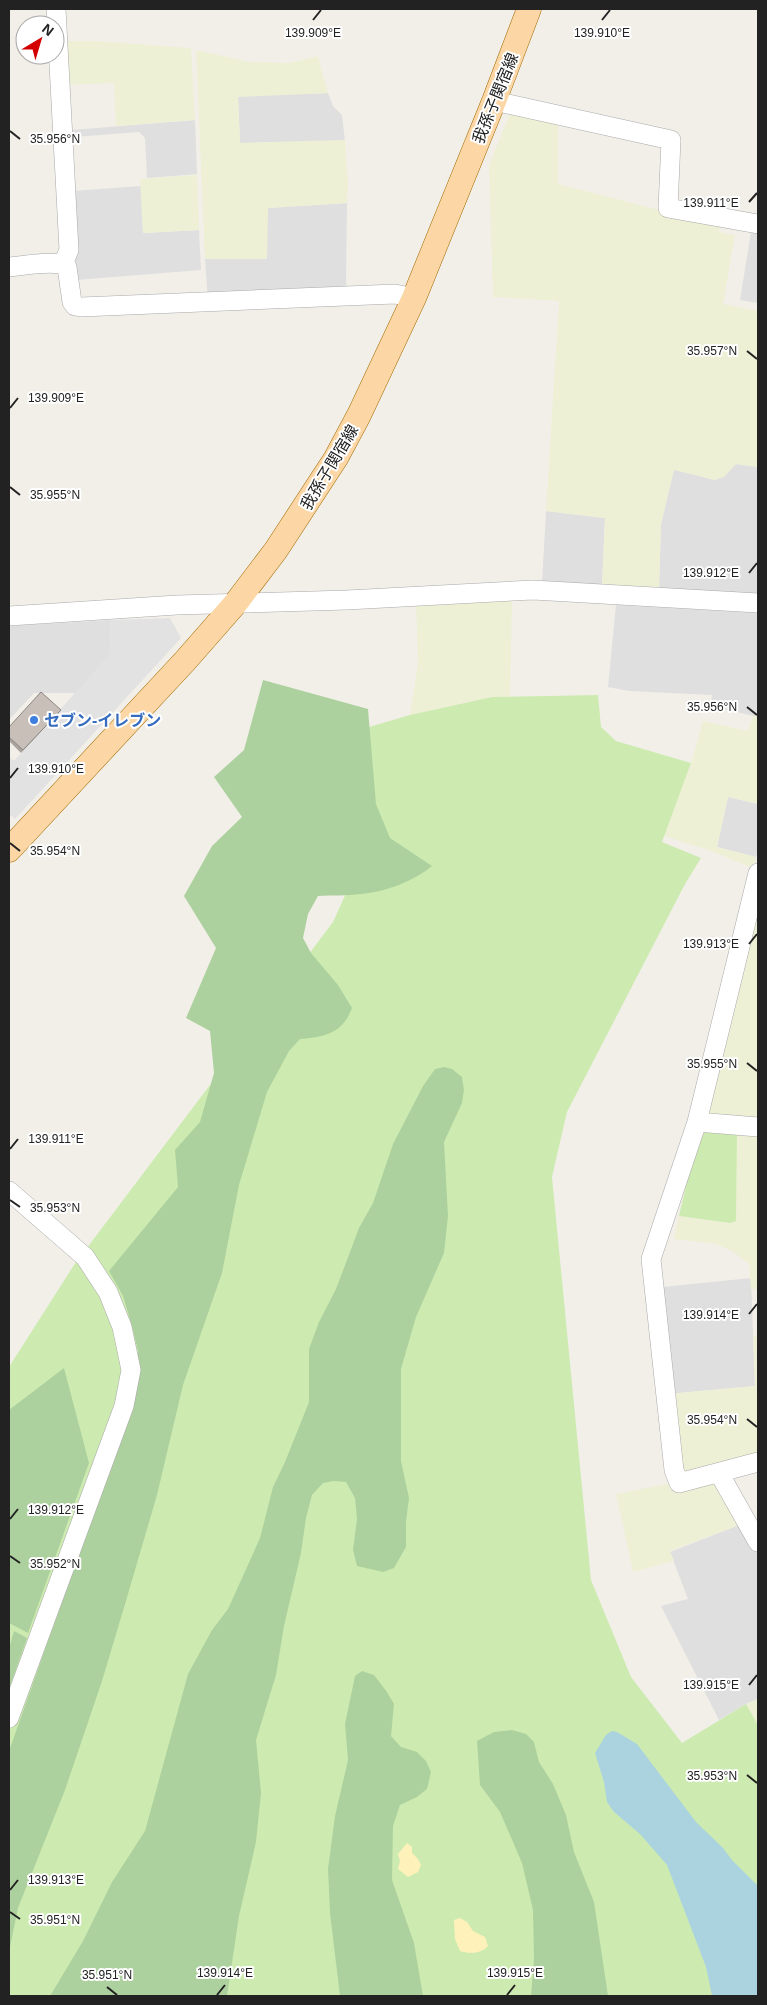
<svg xmlns="http://www.w3.org/2000/svg" width="767" height="2005" viewBox="0 0 767 2005" font-family="Helvetica,'Noto Sans JP',sans-serif">
<rect width="100%" height="100%" fill="#f2efe9"/>
<path fill="#e0dfdf" d="M 328,93 L 333,106 L 342,115 L 345,141 L 240,143 L 238,96 Z
M 195,120 L 197,174 L 147,178 L 145,138 L 139,132 L 74,137 L 71,140 L 71,130 Z
M 141,186 L 143,233 L 199,230 L 201,270 L 76,280 L 73,191 Z
M 347,203 L 346,284 L 351,291 L 208,301 L 205,259 L 267,259 L 267,208 Z
M 752,226 L 758,227 L 758,303 L 740,300 Z
M 736,464 L 758,467 L 758,596 L 659,589 L 661,524 L 674,469 L 715,480 Z
M 546,511 L 605,518 L 602,586 L 542,583 Z
M 616,605 L 758,613 L 758,717 L 711,706 L 712,695 L 629,691 L 608,687 Z
M 110,620 L 111,653 L 76,693 L 34,693 L 9,720 L 9,626 Z
M 728,797 L 758,804 L 758,846 L 756,857 L 717,847 Z
M 751,1278 L 755,1386 L 668,1394 L 663,1287 Z
M 742,1524 L 758,1552 L 758,1699 L 746,1704 L 719,1720 L 661,1606 L 688,1599 L 670,1552 Z"/>
<path fill="#eef0d5" d="M 64,41 L 95,41 L 191,48 L 195,120 L 116,126 L 114,83 L 67,85 Z
M 196,50 L 250,62 L 290,63 L 318,56 L 328,93 L 238,97 L 240,143 L 345,140 L 348,184 L 347,203 L 268,208 L 267,259 L 205,259 Z
M 512,109 L 558,117 L 558,184 L 663,211 L 722,220 L 719,232 L 735,235 L 723,304 L 758,311 L 758,467 L 736,464 L 724,477 L 715,480 L 674,470 L 661,524 L 659,589 L 602,586 L 605,518 L 546,511 L 559,301 L 493,297 L 489,165 Z
M 197,175 L 199,230 L 143,233 L 140,179 Z
M 512,601 L 510,697 L 492,697 L 410,715 L 418,663 L 416,603 Z
M 753,716 L 758,717 L 758,804 L 728,797 L 717,847 L 756,857 L 753,868 L 708,850 L 664,836 L 691,763 L 703,721 L 748,731 Z
M 758,880 L 758,1125 L 706,1120 Z
M 737,1131 L 758,1132 L 758,1289 L 751,1289 L 749,1264 L 732,1251 L 716,1244 L 674,1239 L 679,1216 L 730,1223 Z
M 753,1336 L 758,1336 L 758,1457 L 680,1474 L 668,1394 L 755,1386 Z
M 715,1481 L 742,1524 L 670,1551 L 674,1561 L 633,1572 L 616,1494 L 672,1483 Z
M 758,1699 L 758,1725 L 746,1704 Z"/>
<path fill="#cdebb0" d="M 598,695 L 601,727 L 616,741 L 691,763 L 662,842 L 701,858 L 685,884 L 567,1112 L 552,1177 L 591,1580 L 631,1677 L 682,1743 L 746,1704 L 758,1725 L 758,1996 L 9,1996 L 9,1367 L 74,1265 L 333,922 L 357,869 L 369,727 L 410,715 L 492,697 Z
M 699,1130 L 737,1131 L 736,1221 L 730,1223 L 679,1216 Z"/>
<path fill="#add19e" d="M 263,680 L 368,709 L 376,804 L 390,838 L 432,866 C 414,881 385,892 361,894 C 347,896 333,895 318,896 L 308,914 L 303,938 L 311,953 L 338,985 L 352,1008 C 343,1033 325,1037 300,1039 L 289,1051 L 267,1092 L 239,1185 L 222,1273 L 183,1385 L 157,1495 L 123,1611 L 102,1681 L 65,1790 L 18,1908 L 9,1952 L 9,1751 L 111,1464 L 138,1381 L 138,1351 L 132,1326 L 123,1296 L 109,1271 L 178,1187 L 175,1150 L 200,1122 L 214,1073 L 210,1031 L 186,1018 L 216,948 L 184,896 L 212,846 L 242,817 L 214,777 L 244,750 Z
M 444,1067 L 452,1069 L 462,1077 L 464,1090 L 462,1103 L 444,1142 L 448,1216 L 444,1253 L 416,1317 L 401,1369 L 401,1461 L 409,1498 L 406,1522 L 406,1547 L 394,1568 L 383,1572 L 357,1566 L 353,1550 L 357,1519 L 355,1498 L 346,1482 L 334,1481 L 323,1483 L 312,1495 L 306,1518 L 301,1553 L 284,1626 L 276,1675 L 256,1740 L 261,1793 L 256,1842 L 239,1916 L 227,1996 L 50,1996 L 83,1941 L 112,1882 L 145,1831 L 188,1674 L 212,1630 L 228,1609 L 260,1538 L 273,1487 L 285,1462 L 309,1402 L 309,1349 L 319,1322 L 336,1289 L 359,1228 L 373,1203 L 393,1144 L 423,1086 L 435,1069 Z
M 64,1368 L 89,1463 L 28,1633 L 9,1623 L 9,1410 Z
M 14,1631 L 27,1638 L 9,1689 L 9,1649 Z
M 362,1671 L 374,1675 L 387,1692 L 394,1704 L 391,1736 L 401,1747 L 417,1752 L 426,1761 L 431,1772 L 427,1789 L 417,1797 L 400,1805 L 393,1826 L 392,1880 L 414,1943 L 423,1996 L 340,1996 L 330,1913 L 328,1869 L 335,1816 L 348,1760 L 345,1724 L 355,1676 Z
M 512,1730 L 526,1734 L 534,1742 L 539,1762 L 553,1784 L 566,1815 L 574,1852 L 594,1902 L 608,1996 L 531,1996 L 534,1959 L 533,1910 L 522,1863 L 500,1812 L 480,1785 L 477,1741 L 494,1732 Z"/>
<path fill="#fff1ba" d="M 407,1843 L 412,1847 L 412,1853 L 418,1859 L 421,1865 L 418,1872 L 408,1877 L 398,1869 L 400,1861 L 398,1854 Z
M 460,1918 L 467,1922 L 473,1931 L 485,1937 L 488,1946 C 481,1954 469,1954 460,1951 L 455,1939 L 454,1920 Z"/>
<path fill="#e2e2e2" d="M 170,618 L 181,638 L 15,819 L 9,814 L 9,757 L 14,761 L 111,653 L 110,620 Z"/>
<path fill="#aad3df" d="M 612,1731 L 617,1732 L 637,1744 L 696,1822 L 723,1848 L 732,1860 L 758,1886 L 758,1996 L 712,1996 L 706,1967 L 667,1865 L 640,1834 L 614,1812 L 607,1802 L 604,1782 L 595,1753 L 606,1735 Z"/>
<g fill="none" stroke-linecap="round" stroke-linejoin="round">
<g stroke="#a9a9a9" stroke-width="20">
<path id="minor" d="M 56,9 L 69,250 L 63,264
M 494,101 L 671,140 L 668,208 L 758,224
M 9,267 C 23,266 56,259 67,267 L 72,302 L 75,306 L 81,307 L 395,294 L 414,298
M 9,616 L 177,605 L 347,600 L 533,590 L 758,603
M 758,873 L 697,1122 L 651,1259 L 674,1470 L 679,1483 L 758,1462
M 697,1122 L 758,1127
M 9,1191 L 85,1257 L 108,1292 L 122,1327 L 131,1370 L 124,1406 L 9,1718
M 719,1473 L 758,1542"/>
</g>
<g stroke="#a06b00" stroke-width="25">
<path id="major" d="M 9,850 L 185,661 L 235,604 L 276,550 L 336,458 L 359,415 L 414,298 L 494,101 L 529,9"/>
</g>
<use href="#minor" stroke="#fff" stroke-width="19"/>
<use href="#major" stroke="#fcd6a4" stroke-width="24"/>
</g>
<path fill="#aba49e" d="M 59,712 L 21,753 L 9,741 L 9,727 Z"/>
<path fill="#c7bfb8" stroke="#8b8681" d="M 41,692 L 61,710 L 23,750 L 9,737 L 9,727 Z"/>
<path fill="none" stroke="#222" stroke-width="2" d="M 313,20 L 321,10M 602,20 L 610,10M 10,131 L 20,139M 749,202 L 757,193M 747,351 L 757,359M 10,408 L 18,398M 10,487 L 20,495M 749,573 L 757,563M 747,707 L 757,715M 10,778 L 18,768M 10,843 L 20,851M 749,944 L 757,934M 747,1063 L 757,1071M 10,1149 L 18,1139M 10,1200 L 20,1207M 749,1314 L 757,1304M 747,1419 L 757,1427M 10,1519 L 18,1509M 10,1556 L 20,1563M 749,1685 L 757,1675M 747,1775 L 757,1783M 10,1890 L 18,1880M 10,1912 L 20,1919M 107,1987 L 117,1995M 217,1995 L 225,1985M 507,1995 L 515,1985"/>
<circle fill="#3f7fe0" stroke="#fff" stroke-width="2" cx="34" cy="720" r="5"/>
<g text-anchor="middle" stroke-width="4" stroke-linejoin="round" paint-order="stroke">
<g font-size="16" fill="#222" stroke="#fff">
<text transform="translate(495 98) rotate(-68)" y="6">我孫子関宿線</text>
<text transform="translate(329 467) rotate(-59)" y="6">我孫子関宿線</text>
</g>
<g font-size="16" font-weight="bold" fill="#366cbe" stroke="#fff" text-anchor="start">
<text x="44" y="726">セブン-イレブン</text>
</g>
</g>
<g font-size="12" text-anchor="middle" fill="#222" stroke="#fff" stroke-width="4" stroke-linejoin="round" paint-order="stroke">
<text x="602" y="37">139.910°E</text>
<text x="313" y="37">139.909°E</text>
<text x="55" y="143">35.956°N</text>
<text x="711" y="207">139.911°E</text>
<text x="712" y="355">35.957°N</text>
<text x="56" y="402">139.909°E</text>
<text x="55" y="499">35.955°N</text>
<text x="711" y="577">139.912°E</text>
<text x="712" y="711">35.956°N</text>
<text x="56" y="773">139.910°E</text>
<text x="55" y="855">35.954°N</text>
<text x="711" y="948">139.913°E</text>
<text x="712" y="1068">35.955°N</text>
<text x="56" y="1143">139.911°E</text>
<text x="55" y="1212">35.953°N</text>
<text x="711" y="1319">139.914°E</text>
<text x="712" y="1424">35.954°N</text>
<text x="56" y="1514">139.912°E</text>
<text x="55" y="1568">35.952°N</text>
<text x="711" y="1689">139.915°E</text>
<text x="712" y="1780">35.953°N</text>
<text x="56" y="1884">139.913°E</text>
<text x="55" y="1924">35.951°N</text>
<text x="225" y="1977">139.914°E</text>
<text x="515" y="1977">139.915°E</text>
<text x="107" y="1979">35.951°N</text>
</g>
<rect width="767" height="2005" fill="none" stroke="#222222" stroke-width="20"/>
<g transform="translate(40 40) rotate(38)"><circle r="24" fill="#ffffff" stroke="#a7a7a7"/>
<path d="M0-4L9 19L0 12L-9 19Z" fill="#d40000"/>
<text y="-8" font-size="14" font-weight="bold" text-anchor="middle" fill="#222222">N</text>
</g>
</svg>
